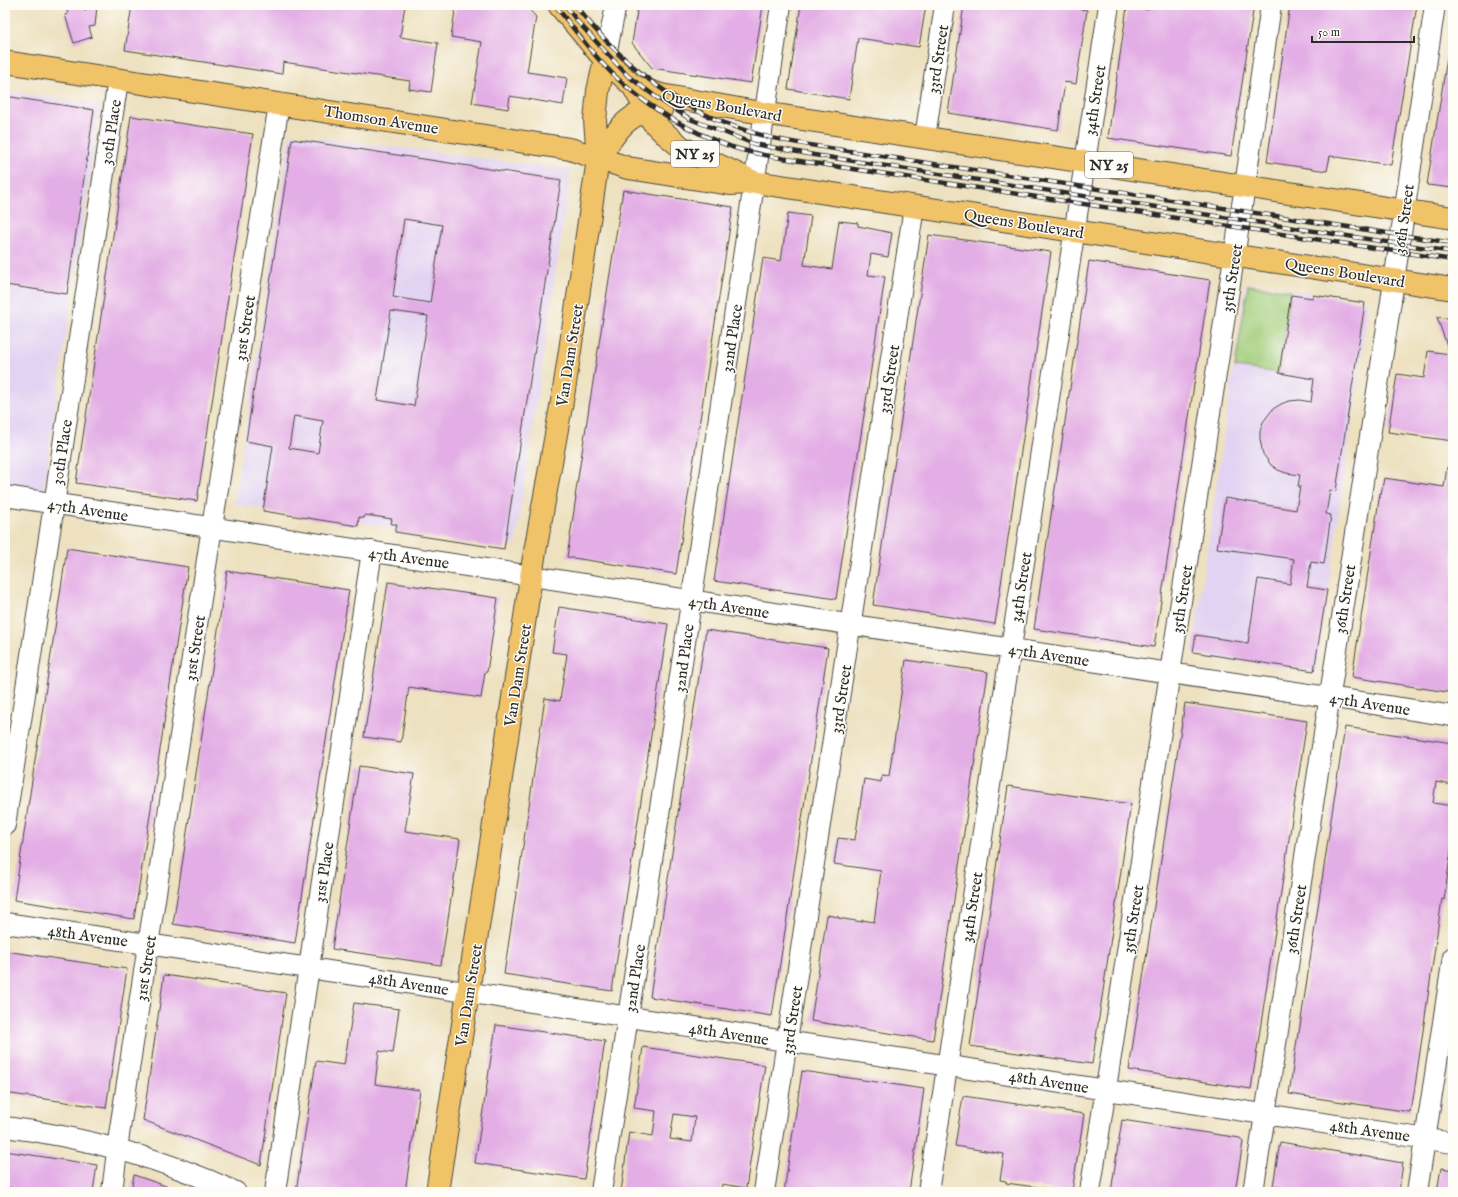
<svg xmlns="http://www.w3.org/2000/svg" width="1458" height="1197" viewBox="0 0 1458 1197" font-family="'IM FELL English',serif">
<rect width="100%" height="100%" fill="#fdfcf7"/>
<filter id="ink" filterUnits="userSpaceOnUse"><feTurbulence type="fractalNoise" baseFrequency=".025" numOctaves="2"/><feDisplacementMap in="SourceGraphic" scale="8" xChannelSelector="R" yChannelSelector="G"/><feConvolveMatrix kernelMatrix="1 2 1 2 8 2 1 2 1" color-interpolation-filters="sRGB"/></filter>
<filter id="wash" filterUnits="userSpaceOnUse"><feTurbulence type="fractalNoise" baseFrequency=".012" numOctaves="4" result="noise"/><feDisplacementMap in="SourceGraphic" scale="16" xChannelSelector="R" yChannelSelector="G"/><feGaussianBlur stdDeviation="0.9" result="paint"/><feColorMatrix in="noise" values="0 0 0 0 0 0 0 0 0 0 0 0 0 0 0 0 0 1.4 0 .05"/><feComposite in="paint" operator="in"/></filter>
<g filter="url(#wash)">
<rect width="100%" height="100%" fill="#ede1c0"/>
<path fill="#e3d3f2" d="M 5,91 L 100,105 L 43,491 L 5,482 Z
M 290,134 L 571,170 L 515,546 L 234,504 Z
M 1246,283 L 1369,302 L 1316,673 L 1192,654 Z"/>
<path fill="#a0cc78" stroke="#667c52" d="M 1248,285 L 1291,291 L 1279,373 L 1235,367 Z"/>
<g id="blocks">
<path fill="#e3ade5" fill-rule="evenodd" d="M 65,5 L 78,5 L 79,9 L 83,8 L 84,10 L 97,6 L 95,26 L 89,27 L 92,37 L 74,43 L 65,15 L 68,14 Z
M 132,5 L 405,5 L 400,37 L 438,43 L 431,92 L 409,89 L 410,81 L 283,62 L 282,74 L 125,50 Z
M 456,5 L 525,5 L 536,17 L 527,72 L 567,78 L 563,105 L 510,96 L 508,109 L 472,103 L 482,42 L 451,37 Z
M 638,5 L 763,5 L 751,83 L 652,68 L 632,43 Z
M 801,5 L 926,5 L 919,47 L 858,38 L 849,99 L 788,89 Z
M 964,5 L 1055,5 L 1087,10 L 1076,84 L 1065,82 L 1058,130 L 948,113 Z
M 1148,5 L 1254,5 L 1231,156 L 1108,138 L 1127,7 L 1148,10 Z
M 1290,5 L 1417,5 L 1391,165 L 1330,156 L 1327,171 L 1267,162 Z
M 1447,58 L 1453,59 L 1453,188 L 1427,185 Z
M 5,96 L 94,110 L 67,294 L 5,285 Z
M 131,116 L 253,134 L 197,501 L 76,483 Z
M 292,139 L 561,180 L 504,549 L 395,532 L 397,524 L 391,524 L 392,519 L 379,517 L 365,515 L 364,518 L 359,517 L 358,526 L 263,511 L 273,446 L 246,441 ZM 404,219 L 442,225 L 430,303 L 393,297 ZM 391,311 L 428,316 L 414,406 L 377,400 ZM 294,416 L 323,421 L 318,453 L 289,448 Z
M 623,190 L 733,207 L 676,574 L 567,557 L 576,497 L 575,497 Z
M 788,213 L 811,216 L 804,265 L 832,269 L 839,221 L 858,223 L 858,226 L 892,233 L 888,257 L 871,254 L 868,275 L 885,277 L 836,599 L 714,581 L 763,258 L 781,261 Z
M 929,235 L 1051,252 L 995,624 L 873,605 Z
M 1089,261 L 1210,280 L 1154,647 L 1034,629 Z
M 1291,295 L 1313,298 L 1313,295 L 1365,303 L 1336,491 L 1330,490 L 1326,514 L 1331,515 L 1324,564 L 1311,562 L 1307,587 L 1327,590 L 1314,671 L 1193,652 L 1196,635 L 1248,643 L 1258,579 L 1290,584 L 1294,559 L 1217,548 L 1225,498 L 1296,510 L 1300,486 L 1298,486 L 1300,475 L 1286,473 L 1278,470 L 1271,465 L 1263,454 L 1260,439 L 1260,431 L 1263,422 L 1273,409 L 1281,404 L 1289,401 L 1300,400 L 1311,402 L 1314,379 L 1279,373 Z
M 1437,317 L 1453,319 L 1453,441 L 1388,432 L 1397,374 L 1424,378 L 1428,351 L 1450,354 Z
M 1447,467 L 1453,467 L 1453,693 L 1352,677 L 1380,493 L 1381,494 L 1384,478 L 1444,487 Z
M 67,548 L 188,567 L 134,919 L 14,900 Z
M 227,571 L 349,590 L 295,943 L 173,924 Z
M 388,582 L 498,598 L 487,672 L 485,672 L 481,698 L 409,687 L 401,742 L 364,737 Z
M 559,607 L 668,624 L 612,991 L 504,974 L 545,698 L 560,701 L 567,654 L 552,652 Z
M 706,630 L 828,648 L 772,1016 L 650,997 Z
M 906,660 L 988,672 L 933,1040 L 811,1021 L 827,915 L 839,917 L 838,918 L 862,922 L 862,920 L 874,922 L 881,871 L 834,864 L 838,838 L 855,840 L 864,779 L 881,782 L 882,775 L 889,776 Z
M 1185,703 L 1307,721 L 1251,1089 L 1129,1070 Z
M 1345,727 L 1453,743 L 1453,785 L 1436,782 L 1433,803 L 1453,806 L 1453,837 L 1444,900 L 1442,899 L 1413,1100 L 1412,1100 L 1410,1112 L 1289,1094 L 1298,1033 L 1299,1033 Z
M 359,766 L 414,774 L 405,831 L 460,839 L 441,965 L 332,949 Z
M 1008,786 L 1131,804 L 1092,1064 L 970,1046 Z
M 5,951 L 127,969 L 106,1108 L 5,1093 Z
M 164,975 L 286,993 L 261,1165 L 143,1120 Z
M 354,1003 L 399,1009 L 393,1053 L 379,1051 L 375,1084 L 420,1090 L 405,1192 L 296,1192 L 316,1061 L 344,1065 Z
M 496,1025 L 605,1041 L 584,1179 L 475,1163 Z
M 643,1047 L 765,1065 L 746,1188 L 722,1184 L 721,1192 L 621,1192 L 629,1132 L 653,1136 L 656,1111 L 634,1108 ZM 674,1114 L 695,1117 L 692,1142 L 670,1139 Z
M 802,1071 L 924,1089 L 909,1192 L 784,1192 Z
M 963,1096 L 1084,1114 L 1072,1192 L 1006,1183 L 1006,1181 L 1000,1180 L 1004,1154 L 955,1146 Z
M 1122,1120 L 1240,1138 L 1243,1142 L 1235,1192 L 1111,1192 Z
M 1280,1142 L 1403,1163 L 1399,1192 L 1310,1192 L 1273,1186 Z
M 5,1151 L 97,1165 L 93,1192 L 22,1192 L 5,1186 Z
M 1441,1168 L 1453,1170 L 1453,1192 L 1437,1192 Z
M 134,1175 L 177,1190 L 177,1192 L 131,1192 Z"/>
</g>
</g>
<g filter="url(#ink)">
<use href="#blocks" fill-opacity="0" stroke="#484641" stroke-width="1"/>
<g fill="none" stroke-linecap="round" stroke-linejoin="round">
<g stroke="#484641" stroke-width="22">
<path id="minor" d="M 605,60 L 616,5
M 925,137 L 945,5
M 5,496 L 1453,716
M 5,825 C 44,577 80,328 118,80
M 5,923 L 309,968 L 1453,1143
M 5,1127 C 87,1137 161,1158 236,1192
M 112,1192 L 119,1135 L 212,527 L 279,104
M 275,1192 L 372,551
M 601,1192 L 661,802 L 781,5
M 764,1192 L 914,207
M 928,1192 L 1109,5
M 1090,1192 L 1245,186 L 1271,5
M 1253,1192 L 1391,301 L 1435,5
M 1417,1192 L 1453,957"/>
</g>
<g stroke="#484641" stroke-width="24">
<path id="major" d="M 559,5 L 605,60 L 633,86 L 653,122 L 662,131 L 681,147 L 697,155 L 754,182 L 1453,289
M 5,62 L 570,149 L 628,168 L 730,184 L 749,183
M 633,86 L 661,95 L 750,111 L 1453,218
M 598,159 C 611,140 622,118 646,111 C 650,110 656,110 661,110
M 437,1192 L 498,798 L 534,557 L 564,390 L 579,290 L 598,159 L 595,120 L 598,91 L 605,60"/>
</g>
<use href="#minor" stroke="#fff" stroke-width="20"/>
<use href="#major" stroke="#f1c369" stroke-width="22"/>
<g stroke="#2b2b2b" stroke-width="4.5">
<path id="rail" d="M 555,5 C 575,30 594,57 618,79 C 650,109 691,132 732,147 C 756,155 782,158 807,162 L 1453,260
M 565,5 L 578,22 L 628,76 L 656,97 L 690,119 L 754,144 L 814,155 L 1453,252
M 575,5 C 620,62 674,108 744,130 C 780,142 818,146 855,152 L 1453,243"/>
</g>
<use href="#rail" stroke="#fdfcf7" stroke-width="3" stroke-dasharray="9" stroke-linecap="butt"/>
</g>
</g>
<g text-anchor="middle" stroke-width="3" stroke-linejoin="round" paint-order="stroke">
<g fill="#fdfcf7" stroke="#6a6a68" stroke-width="1">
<rect x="671" y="141" width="48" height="26" rx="3"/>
<rect x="1085" y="152" width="48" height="26" rx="3"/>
</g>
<g font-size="15" font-weight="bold" fill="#2b2b2b">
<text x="695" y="159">NY 25</text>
<text x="1109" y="170">NY 25</text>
</g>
<g font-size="16" fill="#2b2b2b" stroke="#fdfcf7">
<text transform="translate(937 59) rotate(-81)" y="6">33rd Street</text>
<text transform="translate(1094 100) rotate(-81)" y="6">34th Street</text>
<text transform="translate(722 105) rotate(10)" y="6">Queens Boulevard</text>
<text transform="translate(381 119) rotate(9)" y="6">Thomson Avenue</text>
<text transform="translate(110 132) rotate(-81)" y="6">30th Place</text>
<text transform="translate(1403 219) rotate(-82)" y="6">36th Street</text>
<text transform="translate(1024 223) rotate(9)" y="6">Queens Boulevard</text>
<text transform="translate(1345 272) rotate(9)" y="6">Queens Boulevard</text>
<text transform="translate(1231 278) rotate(-81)" y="6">35th Street</text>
<text transform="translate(244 328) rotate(-81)" y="6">31st Street</text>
<text transform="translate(731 338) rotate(-81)" y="6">32nd Place</text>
<text transform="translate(569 355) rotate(-81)" y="6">Van Dam Street</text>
<text transform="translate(888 379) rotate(-81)" y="6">33rd Street</text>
<text transform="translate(61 452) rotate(-81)" y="6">30th Place</text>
<text transform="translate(88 509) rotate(9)" y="6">47th Avenue</text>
<text transform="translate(409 557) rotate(8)" y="6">47th Avenue</text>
<text transform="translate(1020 587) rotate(-81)" y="6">34th Street</text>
<text transform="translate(1181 599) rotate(-81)" y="6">35th Street</text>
<text transform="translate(1344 599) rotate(-81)" y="6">36th Street</text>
<text transform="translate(729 606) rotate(9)" y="6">47th Avenue</text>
<text transform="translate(194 648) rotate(-81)" y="6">31st Street</text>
<text transform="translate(1049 654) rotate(9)" y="6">47th Avenue</text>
<text transform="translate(683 658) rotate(-82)" y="6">32nd Place</text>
<text transform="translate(517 675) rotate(-81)" y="6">Van Dam Street</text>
<text transform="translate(840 699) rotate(-81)" y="6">33rd Street</text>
<text transform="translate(1370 703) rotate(9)" y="6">47th Avenue</text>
<text transform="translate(323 872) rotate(-81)" y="6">31st Place</text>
<text transform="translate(971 907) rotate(-81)" y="6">34th Street</text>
<text transform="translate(1132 919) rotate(-81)" y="6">35th Street</text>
<text transform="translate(1295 919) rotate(-81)" y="6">36th Street</text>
<text transform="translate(88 935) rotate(8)" y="6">48th Avenue</text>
<text transform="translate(145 968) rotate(-81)" y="6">31st Street</text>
<text transform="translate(634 978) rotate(-81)" y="6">32nd Place</text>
<text transform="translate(409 983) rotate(9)" y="6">48th Avenue</text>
<text transform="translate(468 995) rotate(-81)" y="6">Van Dam Street</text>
<text transform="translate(791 1020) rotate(-81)" y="6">33rd Street</text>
<text transform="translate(729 1033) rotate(9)" y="6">48th Avenue</text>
<text transform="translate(1049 1081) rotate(9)" y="6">48th Avenue</text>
<text transform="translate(1370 1130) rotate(8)" y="6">48th Avenue</text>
</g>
</g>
<rect width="1458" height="1197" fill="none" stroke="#fdfcf7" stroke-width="20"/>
<path d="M1312 36v6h102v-6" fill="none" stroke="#2b2b2b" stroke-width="2"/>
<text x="1318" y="36" font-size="12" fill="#2b2b2b" stroke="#fdfcf7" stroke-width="3" paint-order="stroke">50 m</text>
</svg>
